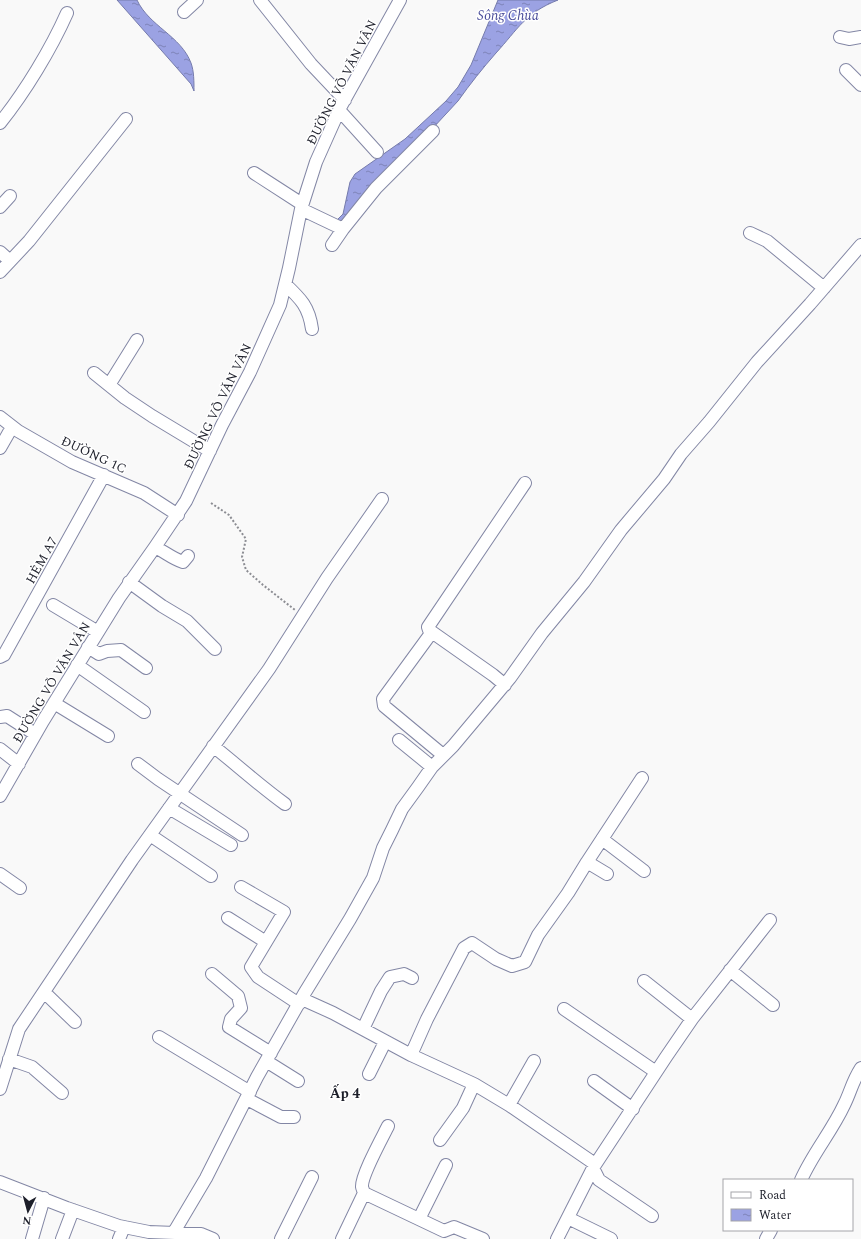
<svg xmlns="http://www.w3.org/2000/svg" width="861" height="1239" viewBox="0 0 861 1239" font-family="Spectral,serif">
<defs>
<pattern id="water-ripples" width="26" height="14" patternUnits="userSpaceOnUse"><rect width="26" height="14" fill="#9ba2e3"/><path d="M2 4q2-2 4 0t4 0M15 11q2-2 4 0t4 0" fill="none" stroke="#7e83b8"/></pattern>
</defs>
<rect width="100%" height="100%" fill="#f9f9f9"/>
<path fill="url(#water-ripples)" stroke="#757bac" d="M 117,0 L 137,0 C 149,26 181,36 191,63 C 194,71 194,82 194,91 L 191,84 Z
M 498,0 L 558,0 C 525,13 518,29 496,53 C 482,69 470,84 458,101 L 343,225 L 337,220 L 343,214 L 350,182 L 355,174 L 405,139 L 446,101 L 458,87 L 471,65 Z"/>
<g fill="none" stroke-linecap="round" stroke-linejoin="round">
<g stroke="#8387a5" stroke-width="14">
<path id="minor" d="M 260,0 L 311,64 L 345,100
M 184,12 L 197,0
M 840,37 L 849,39 L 861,37
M 846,70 L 861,85
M 339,110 L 377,152
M 0,123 C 25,92 51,49 67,13
M 254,173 L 302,204
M 0,207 L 10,196
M 301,209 L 343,229 L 376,188 L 433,131
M 750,233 L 767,241 L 824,288
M 332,245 L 343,229
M 0,252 L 10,261
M 0,272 L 29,241 L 126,119
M 285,284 C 301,299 309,307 312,329
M 94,373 L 125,398 L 152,416 L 210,451
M 109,385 L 137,340
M 0,417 L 18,431 L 72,462 L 144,493 L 178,515
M 0,448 L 12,427
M 155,547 C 165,552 173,559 183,562 L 188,556
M 129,582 L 162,606 L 187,621 L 215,649
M 53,605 L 98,632
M 432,632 L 383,699 L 384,706 L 443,755
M 88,647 L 99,654 L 107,651 L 121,650 L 146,668
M 0,657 L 4,655 L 104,475
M 77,665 L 144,712
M 505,685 L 493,675 L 429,630 L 428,627 L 525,483
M 54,703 L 108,736
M 0,717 L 7,716 L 35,734
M 399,740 L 432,767
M 213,746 C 237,765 260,786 285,804
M 0,749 L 19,764
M 138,764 L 158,779 L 242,835
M 0,796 L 43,721 L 119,598 L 155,547 L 186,501 L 222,425 L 250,372 L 280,305 L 289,268 L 301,209 L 316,162 L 341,106 L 400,0
M 169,808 L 231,845
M 150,835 L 211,876
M 602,839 L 644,871
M 587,862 L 642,778
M 0,874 L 20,888
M 241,887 L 284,912 L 251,967 L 258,977 L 299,1004
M 228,918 L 266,942
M 730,970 L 773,1005
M 212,974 L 238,996 L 241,1008 L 231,1019 L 229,1027 L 271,1053
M 644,981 L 692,1019
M 44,992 L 75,1022
M 302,999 L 333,1013 L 411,1055 L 474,1084 L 509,1105 L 595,1164
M 564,1009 L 656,1072
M 363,1029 L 381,991 L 390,977 L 404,974 L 412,978
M 159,1037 L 250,1092
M 411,1055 L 427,1019 L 464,948 L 472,943 L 496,959 L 512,966 L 525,962 L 538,935 L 568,893 L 587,862 L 607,874
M 9,1059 L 32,1067 L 62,1093
M 266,1061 L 298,1081
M 369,1074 L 385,1042
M 594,1081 L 633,1109
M 0,1089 L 19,1029 L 132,860 L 269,669 L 327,578 L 382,499
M 247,1099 L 281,1117 L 294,1117
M 509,1105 L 534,1061
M 388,1126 C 382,1138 361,1176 362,1187 C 362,1188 364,1192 364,1193 L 444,1231 L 454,1227 L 483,1239
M 440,1140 L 463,1108 L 474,1084
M 593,1168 L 599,1180 L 652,1216
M 801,1180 C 813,1153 832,1131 844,1105 C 851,1091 852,1082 861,1068
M 0,1182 L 67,1208 L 119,1226 L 149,1232 L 201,1234 L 213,1239
M 568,1218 L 611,1239
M 419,1219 L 446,1165
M 174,1232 L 206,1178 L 257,1077 L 304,994 L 350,919 L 373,878 L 383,848 L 392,830 L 402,809 L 418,787 L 432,767 L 453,746 L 510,678 L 542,633 L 584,582 L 621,530 L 664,479 L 681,454 L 709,422 L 757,362 L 810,304 L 861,245
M 32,1239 L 44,1198
M 62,1239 L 73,1210
M 119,1239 L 124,1227
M 281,1239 L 312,1177
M 342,1239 L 364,1193
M 557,1239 L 593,1168 L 666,1057 L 692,1019 L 770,920
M 766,1239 L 771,1230"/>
</g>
<path stroke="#8c8d93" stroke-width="2" stroke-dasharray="2 2" stroke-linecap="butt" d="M 211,503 L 229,515 L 246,539 L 242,557 L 246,570 L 263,585 L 295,610"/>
<use href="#minor" stroke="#fff" stroke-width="12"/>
</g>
<g text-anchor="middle" stroke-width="3" stroke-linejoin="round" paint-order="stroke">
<g font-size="13" fill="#1d1f2a" stroke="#fff">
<text transform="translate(341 82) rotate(-63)" y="5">ĐƯỜNG VÕ VĂN VÂN</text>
<text transform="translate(217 406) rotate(-64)" y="5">ĐƯỜNG VÕ VĂN VÂN</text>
<text transform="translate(94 454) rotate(25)" y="5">ĐƯỜNG 1C</text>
<text transform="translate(41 560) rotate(-61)" y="5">HẺM A7</text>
<text transform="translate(51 682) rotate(-59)" y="5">ĐƯỜNG VÕ VĂN VÂN</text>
</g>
<g font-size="14" font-style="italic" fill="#494c9a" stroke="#fff">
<text x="508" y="20">Sông Chùa</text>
</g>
<g font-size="14" font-weight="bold" fill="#1d1f2a" stroke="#fff">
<text x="345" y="1098">Ấp 4</text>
</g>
</g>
<rect x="723" y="1179" width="130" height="52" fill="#ffffff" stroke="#a5a5aa"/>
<rect x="731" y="1192" width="20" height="6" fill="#ffffff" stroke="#a5a5aa"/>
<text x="759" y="1199" font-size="12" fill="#1d1f2a">Road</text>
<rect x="731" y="1209" width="20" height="12" fill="url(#water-ripples)" stroke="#a5a5aa"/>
<text x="759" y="1219" font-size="12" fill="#1d1f2a">Water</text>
<g transform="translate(28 1211) rotate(186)" stroke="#ffffff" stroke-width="3" paint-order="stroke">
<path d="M0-3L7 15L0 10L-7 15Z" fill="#1d1f2a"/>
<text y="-6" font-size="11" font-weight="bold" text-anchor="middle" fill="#1d1f2a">N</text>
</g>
</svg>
